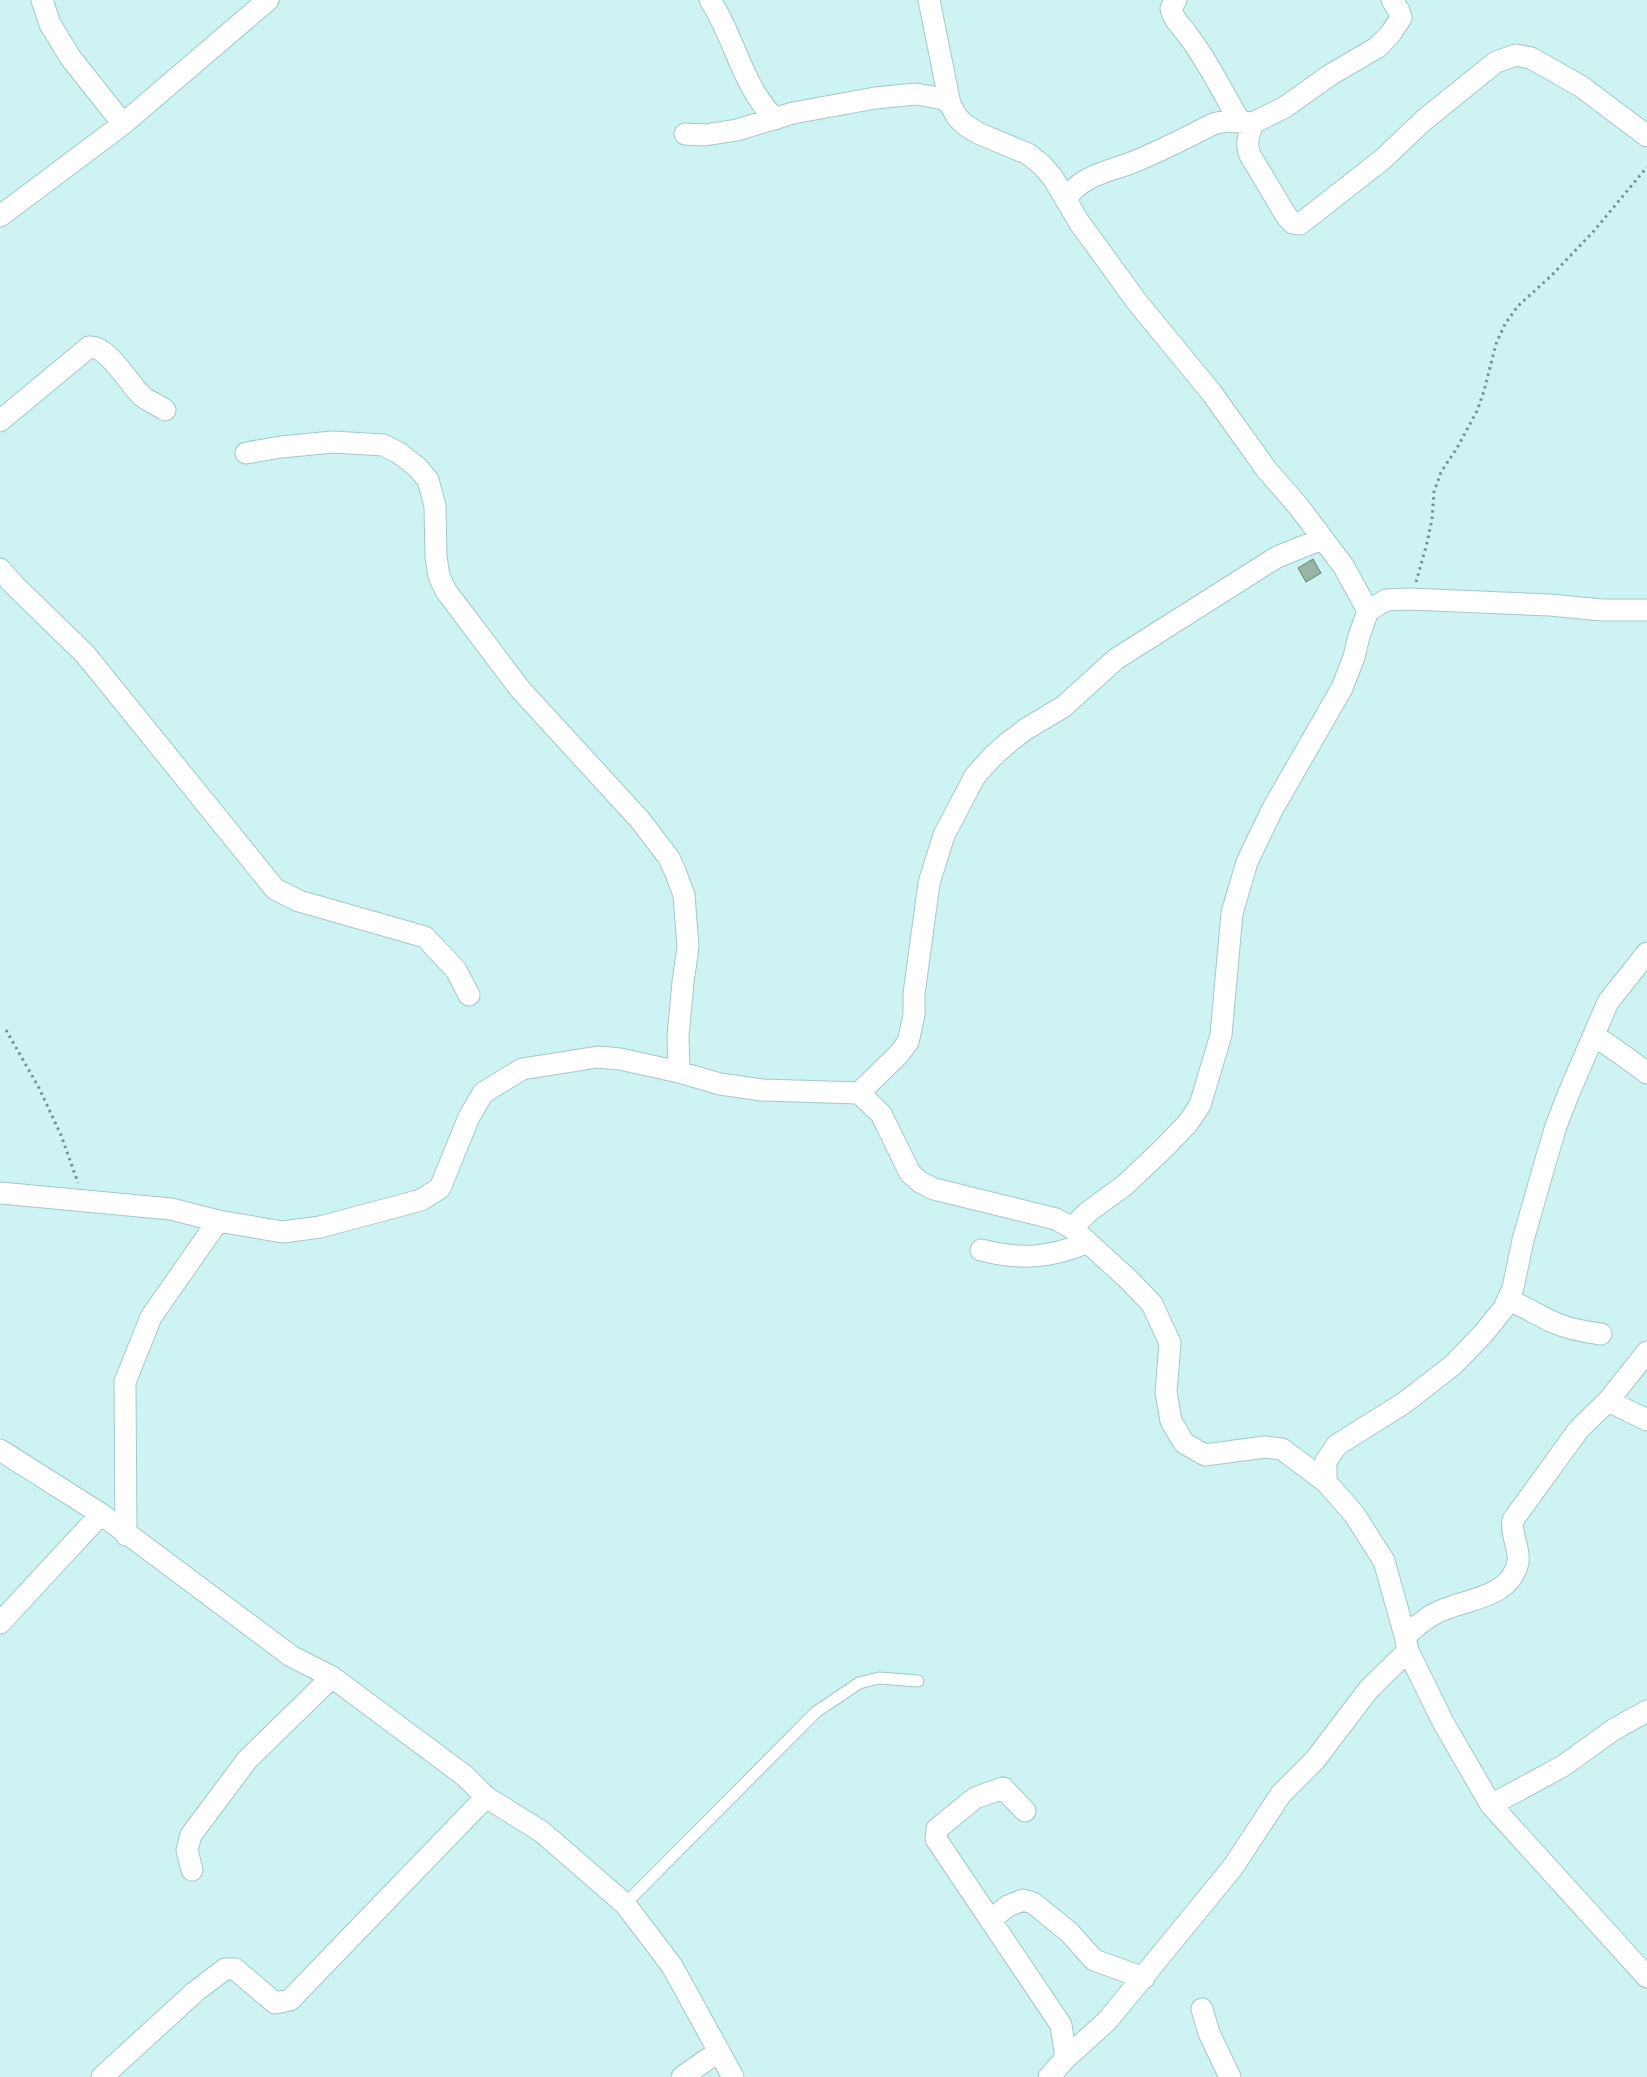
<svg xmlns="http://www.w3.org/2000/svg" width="1647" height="2077" viewBox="0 0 1647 2077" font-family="Helvetica,sans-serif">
<rect width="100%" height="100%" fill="#cdf4f3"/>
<path fill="#97b4a4" stroke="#678374" d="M 1313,559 L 1321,573 L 1306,582 L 1298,568 Z"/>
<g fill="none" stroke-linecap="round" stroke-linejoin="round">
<g stroke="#a3c8c7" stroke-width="13">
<path id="lane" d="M 625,1904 L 816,1712 L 859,1683 L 879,1678 L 918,1681"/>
</g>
<g stroke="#a3c8c7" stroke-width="23">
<path id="street" d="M 42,0 L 50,24 L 70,57 L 123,124
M 710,0 C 735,38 742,86 775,119
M 929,0 L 950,104
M 1176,0 L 1171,8 C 1172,18 1181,26 1187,34 C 1208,61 1223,93 1240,122
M 1253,123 C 1249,135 1245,143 1250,155 L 1287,217 L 1293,223 L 1300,224 L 1383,159 L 1424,120 L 1496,62 L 1516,55 L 1531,58 L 1582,87 L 1647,136
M 685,134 L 705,135 L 737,130 L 793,113 L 875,98 L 916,94 L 944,99 L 950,104 L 957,117 L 965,125 L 978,133 L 1028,154 L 1042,165 L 1053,178 L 1079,222 L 1137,302 L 1211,392 L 1266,469 L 1299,507 L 1344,567 L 1368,611
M 1066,199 C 1081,175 1111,171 1136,161 C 1162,150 1188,137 1213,124 L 1226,121 L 1253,123 L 1285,107 L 1330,75 L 1378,47 L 1391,33 L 1401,18 L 1399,11 L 1392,0
M 0,216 L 123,124 L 268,0
M 0,421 L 89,347 C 108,345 128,383 142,396 C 148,401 158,405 165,410
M 246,453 L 281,447 L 333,442 L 383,445 L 399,453 L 417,467 L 428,480 L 435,506 L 436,557 L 439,576 L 446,591 L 520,689 L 640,820 L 669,858 L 675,871 L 684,895 L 688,947 L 683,982 L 678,1036 L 679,1072
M 0,569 L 14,585 L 85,654 L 275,889 L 299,901 L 425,937 L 456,970 L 469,995
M 1595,1036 L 1624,1056 L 1647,1073
M 859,1093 L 899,1054 L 908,1042 L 914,1015 L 914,994 L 929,883 L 944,835 L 975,776 L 993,756 L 1009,742 L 1026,729 L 1063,707 L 1116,659 L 1277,557 L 1322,539
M 0,1193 L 171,1209 L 218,1221 L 283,1232 L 320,1227 L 421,1200 L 440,1188 L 469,1117 L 483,1093 L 522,1069 L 598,1057 L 620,1059 L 679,1072 L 720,1084 L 762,1090 L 859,1093 L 881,1114 L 910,1173 L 920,1182 L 934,1189 L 1056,1219 L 1072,1228 L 1128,1279 L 1152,1304 L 1170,1343 L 1166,1392 L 1171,1421 L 1184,1443 L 1205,1455 L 1265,1447 L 1282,1449 L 1326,1482 L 1354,1514 L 1384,1561 L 1405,1636 L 1408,1651 L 1444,1724 L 1491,1805 L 1647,1977
M 1072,1228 L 1088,1212 L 1125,1185 L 1164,1148 L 1188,1123 L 1200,1105 L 1221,1035 L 1232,913 L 1247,862 L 1272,810 L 1342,688 L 1354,657 L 1359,636 L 1368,611 L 1386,600 L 1410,599 L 1550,605 L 1602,610 L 1647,610
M 981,1250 C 1021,1260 1049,1258 1086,1243
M 1508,1300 C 1524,1306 1539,1316 1555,1323 C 1569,1329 1585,1332 1601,1334
M 1608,1401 L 1647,1420
M 0,1450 L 101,1514 L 291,1656 L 332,1677 L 465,1776 L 486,1797 L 542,1832 L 625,1904 L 672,1966 L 733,2077
M 1326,1482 L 1326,1461 L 1337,1445 L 1404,1403 L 1453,1365 L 1483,1334 L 1504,1308 L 1513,1288 L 1523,1240 L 1545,1163 L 1556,1126 L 1568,1095 L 1608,1002 L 1647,953
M 126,1535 L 125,1382 L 151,1317 L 218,1221
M 0,1623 L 101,1514
M 1405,1636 C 1415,1628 1425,1618 1436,1613 C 1463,1599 1511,1599 1518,1562 C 1520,1547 1510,1535 1513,1520 L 1579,1429 L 1608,1401 L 1647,1352
M 1491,1805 L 1563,1766 L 1613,1730 L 1647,1711
M 1025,1811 L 1003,1788 L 975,1798 L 937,1829 L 936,1839 L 1061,2025 L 1066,2058
M 192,1870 L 187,1850 L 191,1835 L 247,1760 L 332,1677
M 990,1920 L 1008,1906 L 1023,1900 L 1033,1903 L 1069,1932 L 1094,1960 L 1144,1978
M 1202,2009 L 1209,2033 L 1230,2077
M 102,2077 L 196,1991 L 225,1969 L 235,1969 L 275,2003 L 290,2000 L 486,1797
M 682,2077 L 719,2051
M 1049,2077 L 1066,2058 L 1107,2021 L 1233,1867 L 1281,1794 L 1315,1760 L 1369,1689 L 1408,1651"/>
</g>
<path stroke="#779291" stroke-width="3" stroke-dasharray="2.5 4" stroke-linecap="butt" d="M 1416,582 L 1427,543 L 1432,519 L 1434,492 L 1441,472 L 1457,448 L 1477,411 L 1484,391 L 1496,344 L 1505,324 L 1518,306 L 1551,276 L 1593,232 L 1647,167
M 6,1030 L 39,1088 L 61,1135 L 78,1183"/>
<use href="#lane" stroke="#fff" stroke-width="11"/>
<use href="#street" stroke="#fff" stroke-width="21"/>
</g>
</svg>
